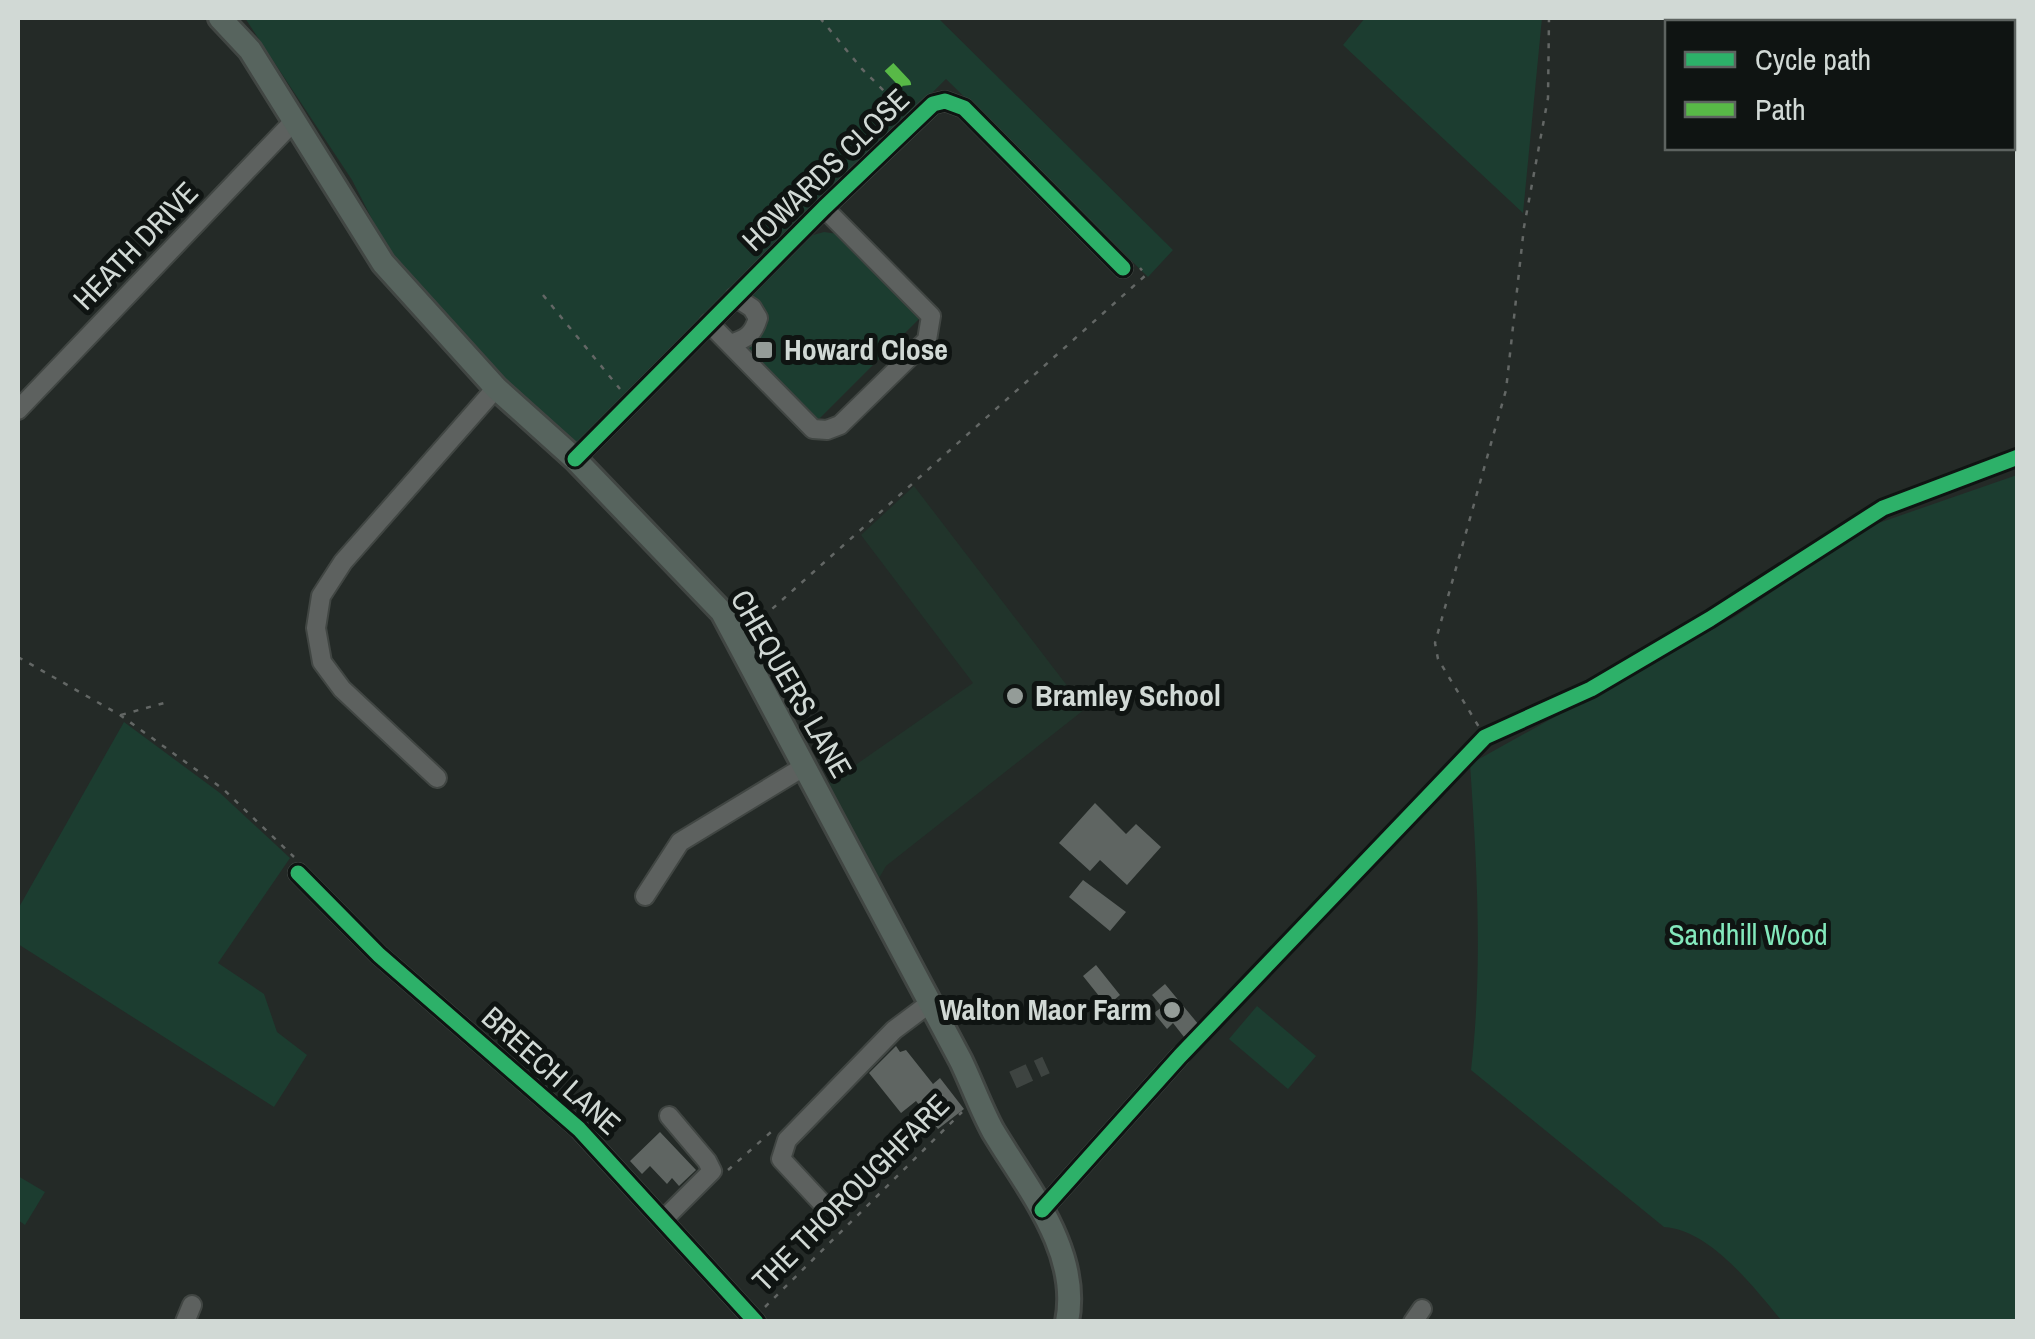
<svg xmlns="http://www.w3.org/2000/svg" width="2035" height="1339" viewBox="0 0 2035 1339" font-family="'Archivo Narrow',sans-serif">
<rect width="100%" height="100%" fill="#242a27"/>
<path fill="#21342b" d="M 914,486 L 1085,709 L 886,866 L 874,887 L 821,789 L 973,683 L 861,535 Z"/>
<path fill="#1c3d30" d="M 245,18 L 938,18 L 1173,250 L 1148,277 L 946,79 L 578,445 L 508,382 L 391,256 L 352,180 Z
M 1365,18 L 1542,18 L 1523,213 L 1343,45 Z
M 824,232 L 838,234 L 920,318 L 817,421 L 743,349 L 763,332 C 764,315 761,306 749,294 L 813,235 Z
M 2017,475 L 2017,1321 L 1782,1321 C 1754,1288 1711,1230 1664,1227 L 1471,1070 C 1483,968 1477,866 1470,764 L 1736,616 L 1870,526 Z
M 124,722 L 220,793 L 290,858 L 218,963 L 264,994 L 277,1032 L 307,1055 L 274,1107 L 18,944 L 18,909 Z
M 1257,1006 L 1316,1056 L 1288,1089 L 1229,1039 Z
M 18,1176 L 45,1192 L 25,1225 L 18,1220 Z"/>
<path fill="#5f6562" d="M 1095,803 L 1126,834 L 1136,824 L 1161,847 L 1127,885 L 1100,860 L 1090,871 L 1059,843 Z
M 1083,880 L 1126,912 L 1110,931 L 1069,897 Z
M 1096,965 L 1120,995 L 1107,1006 L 1083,976 Z
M 1165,984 L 1199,1025 L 1184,1037 L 1173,1023 L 1167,1029 L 1154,1013 L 1162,1007 L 1152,995 Z
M 896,1046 L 900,1052 L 906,1050 L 933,1084 L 940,1078 L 964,1109 L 938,1129 L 916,1101 L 901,1113 L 869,1073 Z
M 660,1132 L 696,1170 L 679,1186 L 672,1178 L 667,1184 L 650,1166 L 642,1174 L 630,1161 Z"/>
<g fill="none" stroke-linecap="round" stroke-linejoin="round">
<path stroke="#3e4441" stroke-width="18" stroke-dasharray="18 9" stroke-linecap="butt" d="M 1013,1080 L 1046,1065"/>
<g stroke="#414643" stroke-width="22">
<path id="minor" d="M 709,323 L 813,429 L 827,430 L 840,425 L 927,340 L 931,316 L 824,208
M 730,344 C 746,339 753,335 758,318 L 752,308 L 735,297
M 18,410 L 294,121
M 575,459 L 824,208 L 933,104 L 945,101 L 964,108 L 1123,268
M 437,778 L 342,689 L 322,662 L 316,628 L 321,596 L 343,562 L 496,388
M 298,873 L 379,955 L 579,1129 L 756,1322
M 645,896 L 680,842 L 805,766
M 821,1202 L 781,1159 L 787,1140 L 894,1030 L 930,1003
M 1042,1210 L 1180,1056
M 663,1220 L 712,1171 L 707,1161 L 669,1116
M 185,1322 L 192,1305
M 1413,1322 L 1422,1309"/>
</g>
<g stroke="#414643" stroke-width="28">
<path id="major" d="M 220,18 L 250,50 L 383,263 L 496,388 L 575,459 L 722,612 L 961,1061 C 972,1084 981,1109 993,1131 C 1027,1188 1081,1251 1067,1322"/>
</g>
<path stroke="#636765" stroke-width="2.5" stroke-dasharray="5 8" stroke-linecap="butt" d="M 820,18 L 862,69 L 902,109
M 543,295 L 620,389
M 753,626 L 1146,275 L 1140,268
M 18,657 L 120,715 L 223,789 L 294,857
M 121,715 L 164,703
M 1485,737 L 1438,659 L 1435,643 L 1506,390 L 1524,227 L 1548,98 L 1549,18
M 728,1170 L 771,1132
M 765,1307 L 962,1112"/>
<use href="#minor" stroke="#5d615f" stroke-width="18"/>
<use href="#major" stroke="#57645e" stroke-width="22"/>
<path stroke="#58b947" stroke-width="12" stroke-dasharray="25 12" stroke-linecap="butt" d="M 889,67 L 905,84 L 906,95 L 897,105"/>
<g stroke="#0f1412" stroke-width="21">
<path id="cycleway" d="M 575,459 L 824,208 L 933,104 L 945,101 L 964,108 L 1123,268
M 298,873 L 379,955 L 579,1129 L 756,1322
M 1042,1210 L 1180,1056 L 1485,737 L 1591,689 L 1710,619 L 1883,508 L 2018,457"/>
</g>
<use href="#cycleway" stroke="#2db169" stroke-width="15"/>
</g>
<g fill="#949c98" stroke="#0f1412" stroke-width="4">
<rect x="754" y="340" width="20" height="20" rx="5"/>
<circle cx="1015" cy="696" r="10"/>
<circle cx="1172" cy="1010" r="10"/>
</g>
<g text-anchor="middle" stroke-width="10" stroke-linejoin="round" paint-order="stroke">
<g font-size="30" fill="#d1d9d5" stroke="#0f1412">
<text transform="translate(826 170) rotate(-44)" y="10">HOWARDS CLOSE</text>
<text transform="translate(136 246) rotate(-46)" y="10">HEATH DRIVE</text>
<text transform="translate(791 684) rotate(60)" y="10">CHEQUERS LANE</text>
<text transform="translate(551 1071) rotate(42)" y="10">BREECH LANE</text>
<text transform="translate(851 1193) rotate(-45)" y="10">THE THOROUGHFARE</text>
</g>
<g font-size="30" font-weight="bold" fill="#d1d9d5" stroke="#0f1412" text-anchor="start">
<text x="784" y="360">Howard Close</text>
<text x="1035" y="706">Bramley School</text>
<text x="1152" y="1020" text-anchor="end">Walton Maor Farm</text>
</g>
<g font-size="30" fill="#83e8bc" stroke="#0f1412">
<text x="1748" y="945">Sandhill Wood</text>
</g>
</g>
<rect width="2035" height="1339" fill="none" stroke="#d1d9d5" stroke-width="40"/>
<rect x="1665" y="20" width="350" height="130" fill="#0f1412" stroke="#5d6360" stroke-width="2.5"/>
<rect x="1685" y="52" width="50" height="15" fill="#2db169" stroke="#5d6360" stroke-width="2.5"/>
<text x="1755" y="70" font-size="30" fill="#d1d9d5">Cycle path</text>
<rect x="1685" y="102" width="50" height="15" fill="#58b947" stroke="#5d6360" stroke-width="2.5"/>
<text x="1755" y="120" font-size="30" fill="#d1d9d5">Path</text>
</svg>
